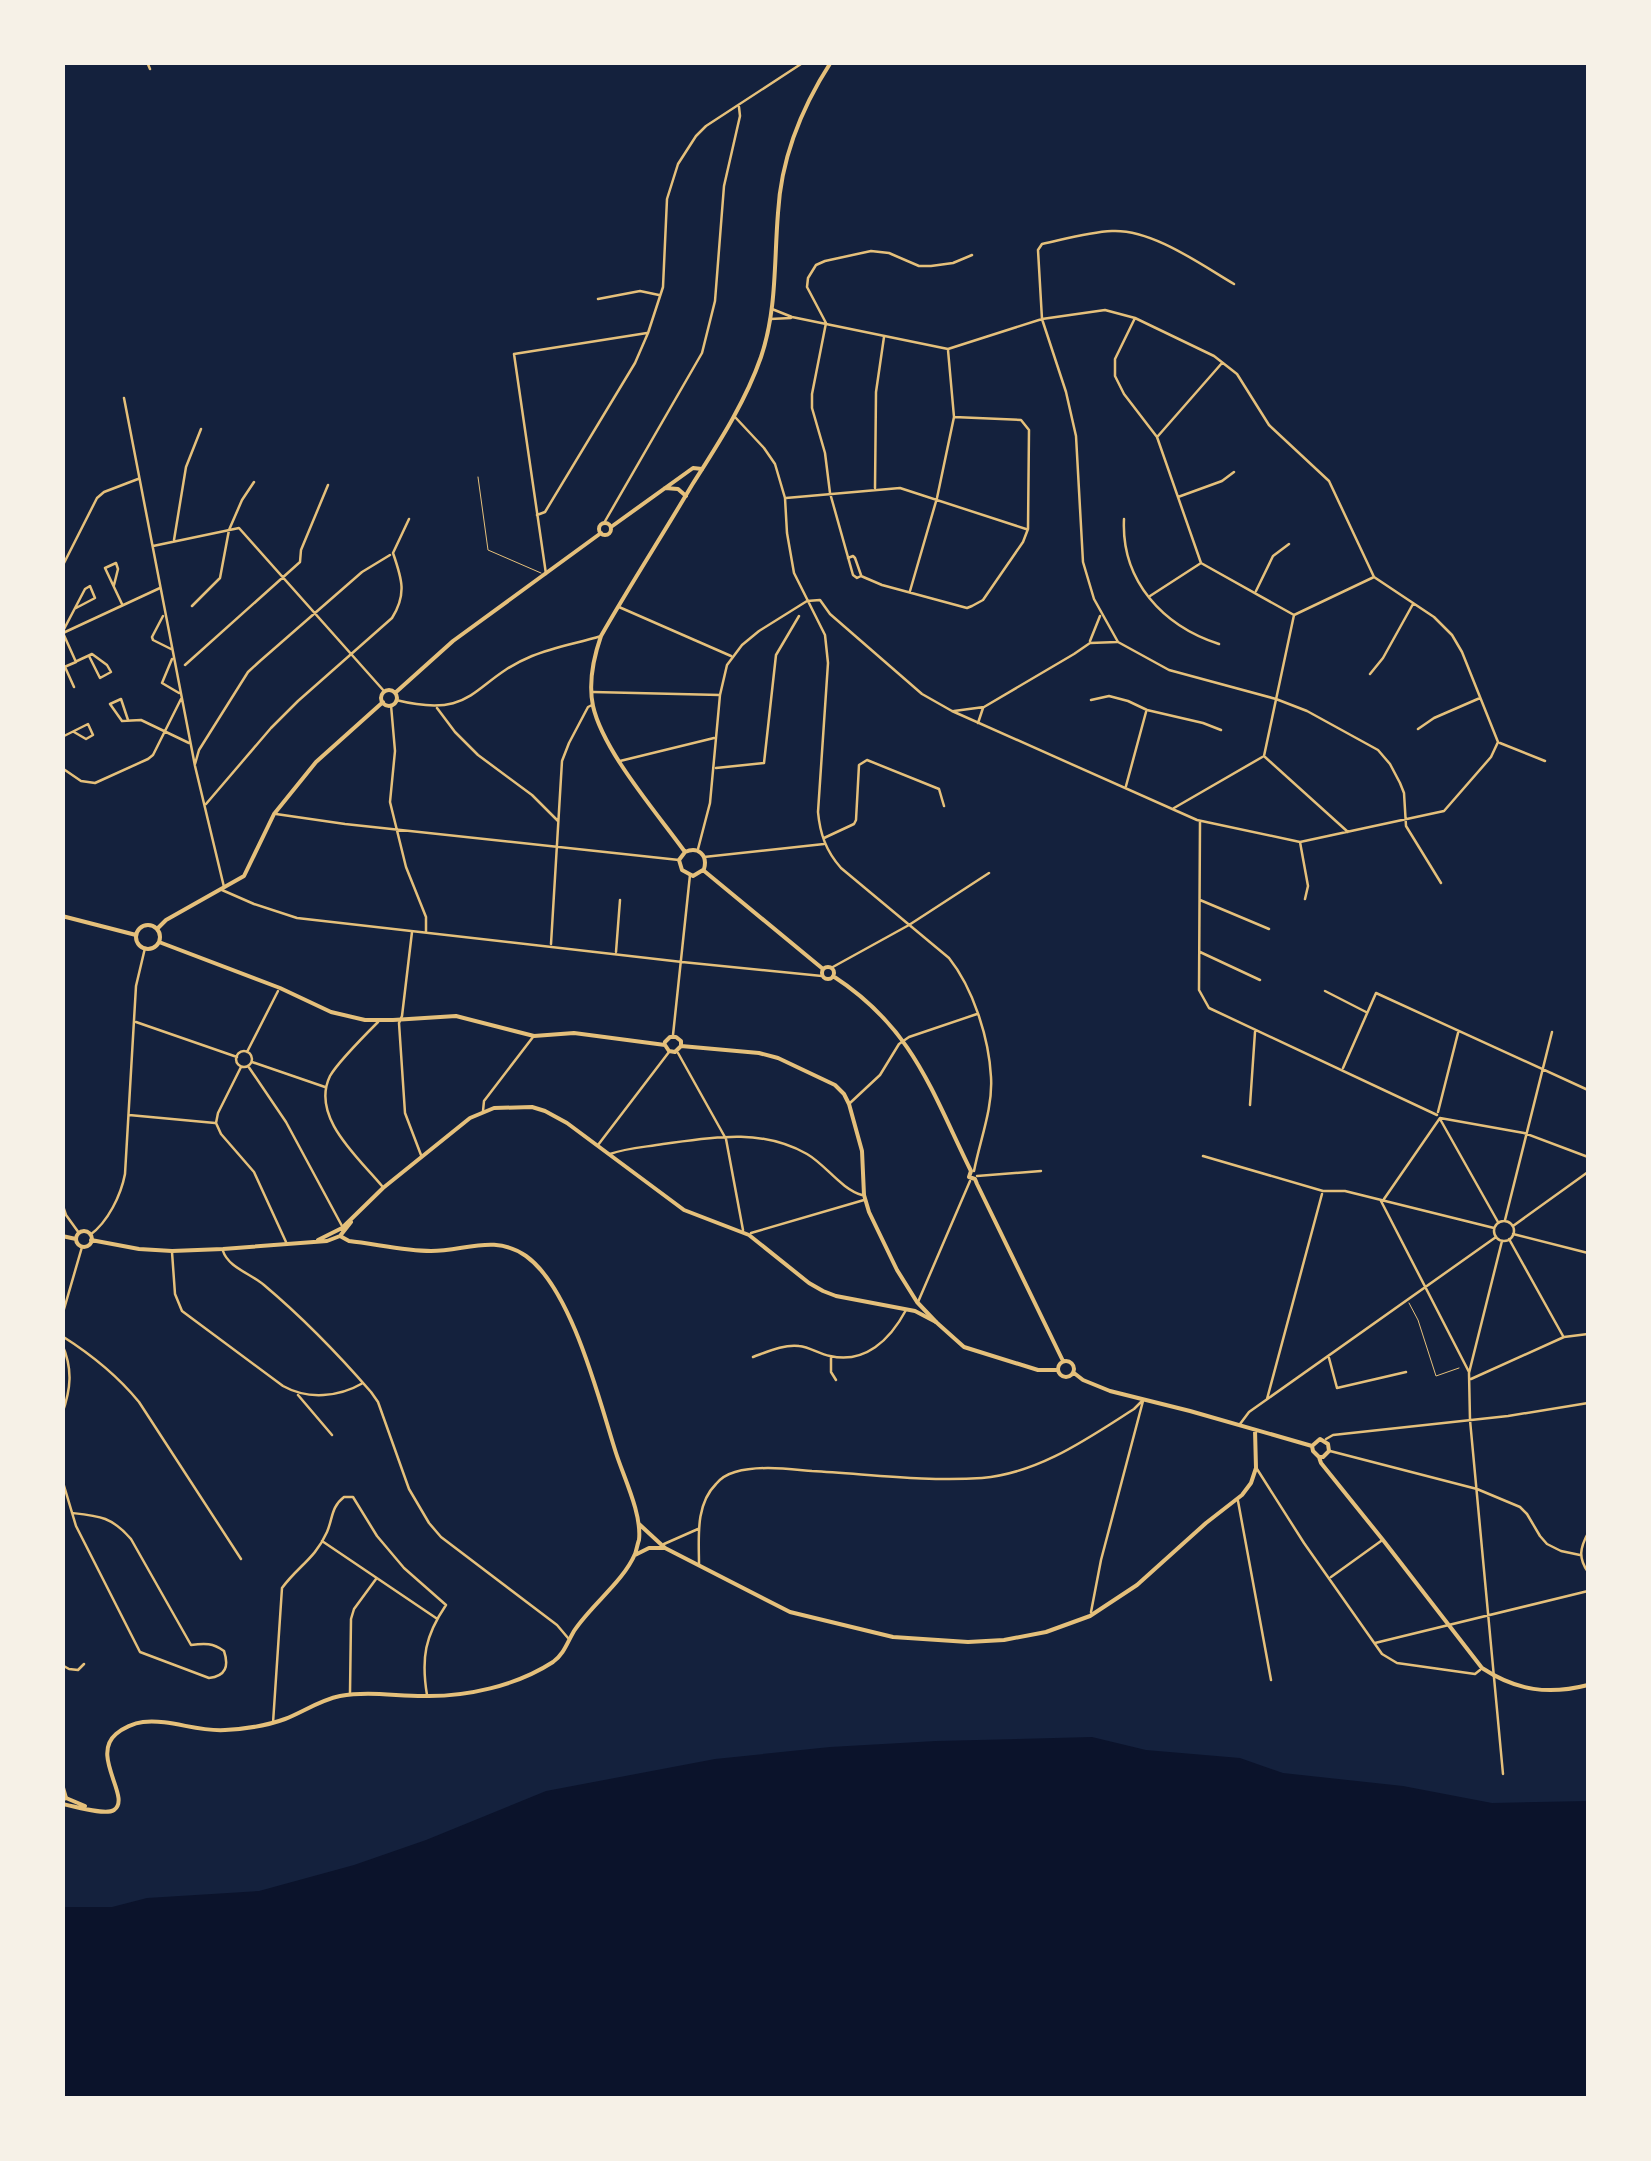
<svg xmlns="http://www.w3.org/2000/svg" width="1651" height="2161" viewBox="0 0 1651 2161" font-family="Raleway,sans-serif">
<rect width="100%" height="100%" fill="#14213d"/>
<path fill="#0b132b" d="M 1092,1737 L 1146,1750 L 1240,1758 L 1283,1773 L 1403,1786 L 1492,1803 L 1588,1801 L 1588,2098 L 63,2098 L 63,1907 L 112,1907 L 147,1898 L 259,1891 L 354,1865 L 426,1840 L 546,1791 L 715,1759 L 830,1747 L 936,1741 Z"/>
<g fill="none" stroke-linecap="round" stroke-linejoin="round">
<path stroke="#e5c07b" stroke-width="1" d="M 478,477 L 488,550 L 541,573
M 1409,1303 L 1418,1320 L 1436,1376 L 1459,1368"/>
<path stroke="#e5c07b" stroke-width="2.5" d="M 147,62 L 150,69
M 1234,284 C 1200,264 1152,229 1112,231 C 1089,232 1065,239 1042,244 L 1038,250 L 1042,319 L 1066,392 L 1076,436 L 1083,562 L 1094,599 L 1118,642 L 1169,670 L 1276,699 L 1307,711 L 1378,750 L 1390,764 L 1400,783 L 1404,793 L 1406,826 L 1441,883
M 598,299 L 640,291 L 659,295
M 1135,318 L 1115,359 L 1115,376 L 1124,394 L 1157,437 L 1201,563 L 1294,615
M 770,319 L 791,318
M 124,398 L 195,766 L 224,887
M 735,417 L 764,448 L 775,464 L 785,498 L 787,533 L 794,573 L 825,635 L 828,663 L 818,812 C 820,834 826,851 841,868 L 949,958 C 973,988 989,1038 991,1077 C 993,1108 980,1140 974,1171
M 954,417 L 1021,420 L 1029,430 L 1028,529 L 1023,542 L 983,600 L 972,606 L 967,608 L 882,585 L 861,576 L 857,578 L 853,575 L 830,493 L 825,453 L 812,408 L 812,394 L 826,323 L 807,287 L 808,278 L 816,265 L 825,261 L 871,251 L 889,253 L 919,266 L 931,266 L 953,263 L 972,255
M 1158,436 L 1222,363
M 875,488 L 876,392 L 884,337
M 1178,497 L 1222,481 L 1234,472
M 786,498 L 900,488 L 1026,529
M 537,515 L 545,512 L 635,363 L 648,333 L 663,287 L 667,199 L 678,164 L 696,136 L 706,126 L 804,62
M 1124,519 C 1121,581 1163,626 1219,644
M 604,523 L 702,353 L 715,301 L 724,186 L 740,116 L 739,107
M 174,540 L 186,467 L 201,429
M 153,546 L 239,528 L 384,691
M 848,558 L 853,556 L 855,558 L 861,575
M 62,567 L 97,498 L 104,492 L 138,479
M 546,574 L 514,354 L 647,333
M 114,585 L 118,569 L 116,563 L 105,568 L 122,604
M 910,591 L 937,498 L 954,417 L 948,350
M 1256,591 L 1273,556 L 1289,544
M 1150,596 L 1201,563
M 192,606 L 220,578 L 229,530 L 242,500 L 254,482
M 619,607 L 731,656
M 163,616 L 152,637 L 153,640 L 171,649
M 63,631 L 85,589 L 90,586 L 95,598 L 76,608
M 1090,641 L 1100,616
M 172,659 L 162,683 L 179,693
M 77,661 L 92,654 L 107,665 L 111,672 L 100,678 L 89,656
M 185,665 L 300,562 L 301,550 L 328,485
M 65,667 L 74,687
M 62,668 L 76,662 L 63,633 L 160,588
M 1370,674 L 1383,658 L 1413,604
M 593,692 L 720,695
M 396,700 C 477,720 471,681 532,656 C 554,647 578,643 601,636
M 1091,700 L 1109,696 L 1128,701 L 1147,710 L 1203,723 L 1221,730
M 391,705 L 395,751 L 390,802 L 406,867 L 426,917 L 426,931
M 437,708 L 455,732 L 478,755 L 532,795 L 558,821
M 954,711 L 984,707 L 1074,654 L 1090,643 L 1117,642
M 128,720 L 121,699 L 110,704 L 122,721 L 141,720 L 189,743
M 978,723 L 983,708
M 1418,729 L 1434,718 L 1480,698
M 62,737 L 88,724 L 93,735 L 86,739 L 74,732
M 1500,743 L 1545,761
M 1265,757 L 1348,832
M 620,761 L 714,738
M 195,764 L 199,750 L 248,672 L 260,661 L 362,572 L 390,555
M 62,768 L 81,781 L 95,783 L 148,759 L 153,755 L 181,699
M 716,768 L 764,763 L 776,655 L 799,616
M 1126,786 L 1146,712
M 206,804 L 271,728 L 298,701 L 392,618 C 407,594 402,579 393,553 L 409,519
M 1174,808 L 1264,756 L 1294,615 L 1374,577
M 276,814 L 345,824 L 679,860
M 1200,822 L 1199,990 L 1209,1008 L 1437,1115
M 824,838 L 854,824 L 856,820 L 859,765 L 867,760 L 939,789 L 944,806
M 1300,842 L 1308,886 L 1305,899
M 698,849 L 710,803 L 720,695 L 727,665 L 742,645 L 759,631 L 807,601 L 820,600 L 830,614 L 922,694 L 952,711 L 1197,820 L 1300,842 L 1444,811 L 1491,757 L 1498,742 L 1462,652 L 1452,635 L 1434,617 L 1374,577 L 1329,481 L 1269,425 L 1237,374 L 1214,356 L 1135,318 L 1105,310 L 1042,319 L 948,349 L 792,317 L 772,309
M 704,857 L 824,844
M 222,890 L 254,904 L 297,918 L 682,962 L 822,976
M 1200,900 L 1269,929
M 412,932 L 402,1016 L 399,1023 L 405,1113 L 421,1155
M 551,944 L 562,761 L 569,743 L 588,707 L 592,705
M 616,952 L 620,900
M 1200,952 L 1260,980
M 831,968 L 909,925 L 989,873
M 1325,991 L 1366,1012
M 136,1022 L 237,1057
M 378,1022 C 366,1034 338,1062 330,1076 C 310,1117 359,1158 382,1186
M 673,1035 L 690,875
M236 1059a8 8 0 1 1 16 0a8 8 0 1 1-16 0Z
M 247,1052 L 278,991
M 678,1053 L 726,1139 L 743,1230
M 252,1062 L 325,1087
M 248,1066 L 286,1122 L 342,1226
M 241,1067 L 218,1113 L 216,1123 L 221,1134 L 254,1172 L 286,1242
M 1343,1068 L 1376,993 L 1588,1090
M 850,1103 L 880,1075 L 899,1044 L 909,1037 L 977,1014
M 1250,1105 L 1255,1032
M 483,1111 L 484,1101 L 533,1037
M 1438,1112 L 1458,1033
M 129,1115 L 215,1123
M 1440,1119 L 1498,1222
M 598,1145 L 669,1052
M 610,1154 C 626,1148 646,1147 663,1144 C 713,1137 761,1128 807,1154 C 826,1165 841,1189 862,1195
M 1203,1156 L 1323,1191 L 1345,1191 L 1494,1228
M 977,1176 L 1041,1171
M 1384,1199 L 1440,1118 L 1524,1133 L 1588,1157
M 1381,1201 L 1469,1372
M 62,1203 L 66,1215 L 79,1233
M 1505,1220 L 1552,1032
M1494 1231a10 10 0 1 1 20 0a10 10 0 1 1-20 0Z
M 1513,1226 L 1588,1172
M 751,1233 L 864,1200
M 1513,1234 L 1588,1253
M 90,1235 C 108,1222 121,1195 125,1174 L 136,986 L 145,948
M 1509,1239 L 1563,1336
M 1502,1241 L 1469,1373 L 1470,1420 L 1503,1774
M 223,1251 C 228,1267 251,1274 264,1285 C 302,1317 338,1354 371,1392 L 378,1402 L 409,1489 L 429,1523 L 441,1537 L 557,1625 L 568,1638
M 172,1252 L 175,1294 L 182,1311 L 283,1386 C 308,1400 339,1397 363,1383
M 918,1302 L 970,1181
M 62,1316 L 82,1247
M 62,1336 C 92,1355 117,1375 139,1402 L 241,1559
M 62,1344 C 73,1369 71,1389 62,1414
M 753,1357 C 767,1352 784,1344 799,1346 C 810,1347 819,1354 830,1356 C 865,1364 890,1340 906,1310
M 831,1358 L 831,1372 L 836,1380
M 1329,1358 L 1337,1388 L 1406,1372
M 1471,1379 L 1564,1337 L 1588,1334
M 298,1395 L 332,1435
M 1267,1399 L 1322,1194
M 1240,1424 L 1249,1412 L 1496,1237
M 1326,1439 L 1333,1435 L 1508,1416 L 1588,1403
M 1330,1451 L 1477,1489 L 1520,1507 L 1527,1514 L 1540,1536 L 1547,1544 L 1561,1551 L 1580,1555
M 1257,1469 L 1304,1543 L 1382,1654 L 1397,1663 L 1475,1674 L 1480,1670
M 62,1479 L 76,1526 L 140,1652 L 209,1678 C 226,1676 229,1666 224,1651 C 213,1643 205,1643 191,1645 L 131,1539 C 112,1517 100,1516 72,1513
M 1238,1501 L 1271,1680
M 1588,1533 C 1580,1548 1578,1558 1588,1572
M 322,1541 L 436,1618
M 664,1544 L 698,1529
M 699,1565 C 699,1538 695,1505 716,1484 C 720,1479 728,1474 735,1472 C 759,1465 788,1469 812,1471 C 868,1474 926,1482 982,1478 C 1039,1473 1087,1439 1134,1409 L 1143,1400
M 1331,1577 L 1381,1541
M 1091,1612 L 1101,1560 L 1143,1401
M 1375,1643 L 1588,1591
M 62,1665 L 69,1669 L 78,1670 L 84,1664
M 350,1693 L 351,1619 L 354,1609 L 376,1579
M 273,1723 L 282,1588 C 298,1566 315,1559 327,1532 C 333,1518 331,1507 344,1497 L 353,1497 L 377,1536 L 404,1568 L 446,1605 C 425,1636 421,1658 427,1695"/>
<path stroke="#e5c07b" stroke-width="4" d="M 665,488 L 678,489 L 686,496
M599 529a6 6 0 1 1 12 0a6 6 0 1 1-12 0Z
M 611,527 L 693,468 L 702,469
M381 698a8 8 0 1 1 16 0a8 8 0 1 1-16 0Z
M 395,693 L 453,641 L 601,533
M 62,916 L 136,935
M136 937a12 12 0 1 1 24 0a12 12 0 1 1-24 0Z
M 157,929 L 166,920 L 244,876 L 274,814 L 316,762 L 383,702
M 159,942 L 280,988 L 331,1012 L 365,1020 L 393,1020 L 456,1016 L 534,1036 L 574,1033 L 665,1045
M 665,1042 L 670,1037 L 676,1037 L 681,1041 L 681,1046
M 665,1045 L 669,1051 L 675,1052 L 681,1046
M 681,1046 L 759,1053 L 778,1058 L 835,1085 L 844,1094 L 849,1104 L 862,1151 L 864,1195 L 869,1212 L 897,1270 L 917,1302 L 936,1322
M 62,1784 L 66,1798"/>
<path stroke="#e5c07b" stroke-width="4" d="M 685,852 C 657,813 603,751 593,706 C 588,682 593,659 601,636 C 630,585 662,536 692,485 C 718,444 745,403 761,357 C 777,310 774,261 778,213 C 781,159 802,107 831,62
M 685,852 L 679,860 L 682,870 L 693,876 L 703,870
M 685,852 C 698,846 708,855 704,869
M 703,870 L 823,969
M822 973a6 6 0 1 1 12 0a6 6 0 1 1-12 0Z
M 833,976 C 913,1028 931,1090 971,1171 L 969,1177 L 975,1179 L 977,1184 L 1063,1361
M76 1239a8 8 0 1 1 16 0a8 8 0 1 1-16 0Z
M 62,1236 L 76,1239
M 91,1240 L 139,1249 L 172,1251 L 223,1249 L 327,1241 L 340,1236 L 351,1222
M 318,1240 L 342,1228 L 383,1188 L 470,1118 L 494,1108 L 532,1107 L 545,1111 L 567,1123 L 684,1210 L 749,1235 L 809,1283 L 823,1291 L 836,1296 L 915,1311 L 936,1322 L 964,1347 L 1038,1370 L 1058,1370
M1058 1369a8 8 0 1 1 16 0a8 8 0 1 1-16 0Z
M 1074,1373 L 1083,1380 L 1110,1391 L 1190,1411 L 1312,1446 L 1313,1451 L 1319,1457 L 1321,1463 L 1383,1540 L 1482,1668 C 1517,1691 1549,1695 1588,1685
M 1312,1446 L 1320,1439 L 1328,1444 L 1329,1451 L 1323,1457 L 1319,1457
M 639,1524 L 665,1548 L 790,1612 L 893,1637 L 968,1642 L 1004,1640 L 1046,1632 L 1090,1616 L 1137,1585 L 1206,1523 L 1242,1495 L 1251,1483 L 1256,1468 L 1255,1430
M 635,1555 L 649,1548 L 664,1548
M 62,1800 L 66,1798 L 85,1806
M 62,1804 C 74,1806 105,1816 114,1810 C 132,1798 90,1756 116,1734 C 123,1728 134,1723 143,1722 C 171,1719 197,1732 225,1730 C 245,1729 266,1726 285,1719 C 303,1712 320,1700 340,1696 C 368,1691 396,1696 423,1696 C 466,1697 516,1686 553,1662 C 564,1654 567,1643 574,1631 C 591,1605 623,1582 635,1554 C 636,1552 638,1542 639,1540 C 642,1514 624,1478 616,1453 C 599,1400 572,1289 526,1256 C 495,1234 465,1251 431,1251 C 404,1251 376,1244 349,1241 L 340,1236"/>
</g>
<rect width="1651" height="2161" fill="none" stroke="#f6f1e7" stroke-width="130"/>
</svg>
